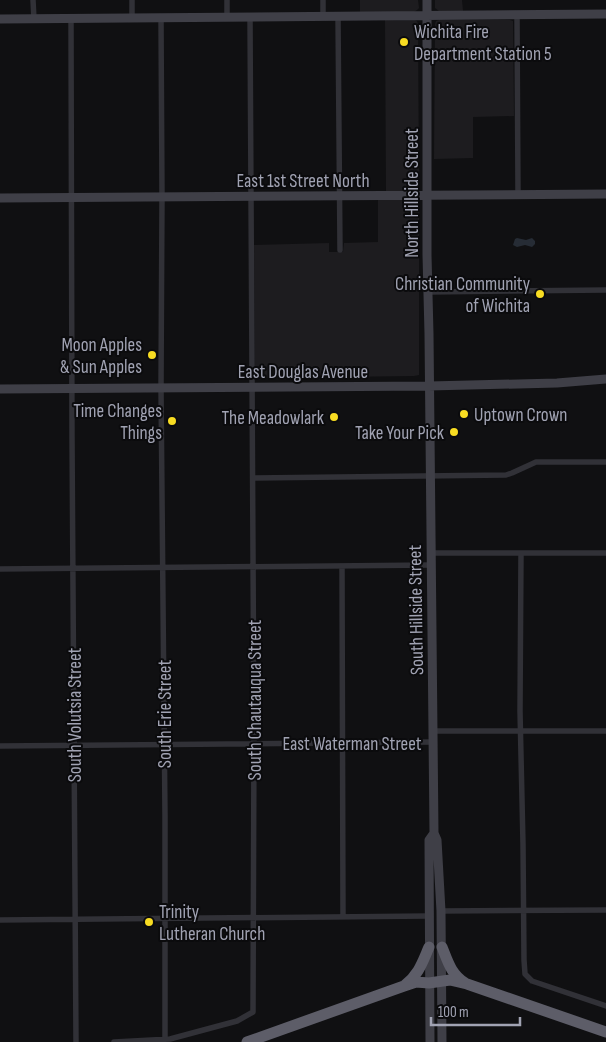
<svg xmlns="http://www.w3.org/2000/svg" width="606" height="1042" viewBox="0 0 606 1042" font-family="'Sofia Sans Condensed',sans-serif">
<rect width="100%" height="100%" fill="#101012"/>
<path fill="#1d1c1f" d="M 360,0 L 418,0 L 419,8 L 417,10 L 414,12 L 360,12 Z
M 435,0 L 462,0 L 463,11 L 439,11 L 435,8 Z
M 385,20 L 415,20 L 417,21 L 418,24 L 419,186 L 418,189 L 416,191 L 386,192 Z
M 439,20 L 510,20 L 513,21 L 514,116 L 473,117 L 473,158 L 434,159 L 435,24 L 436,21 Z
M 414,199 L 417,200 L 418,202 L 419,206 L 419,375 L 414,376 L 256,378 L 255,376 L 254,245 L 329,243 L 329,252 L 343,252 L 344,243 L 378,242 L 378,200 Z"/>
<path fill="#262c35" d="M 517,238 L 526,240 L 532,238 L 535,241 L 535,244 L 532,247 L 525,245 L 517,247 L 513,245 L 515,239 Z"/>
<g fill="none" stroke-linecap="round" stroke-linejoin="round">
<path stroke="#313137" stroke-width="5.5" d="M 33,0 L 34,19
M 132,0 L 132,18
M 227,0 L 227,17
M 323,0 L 323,16
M 517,15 L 518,194
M 338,16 L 340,250
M 71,18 L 72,437 L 76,1042
M 161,18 L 162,197 L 161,388 L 165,816 L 165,1040
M 428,292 L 606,290
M 253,478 L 506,475 L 512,473 L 536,462 L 606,462
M 431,553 L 606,553
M 521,553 L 520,711 L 523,844 L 524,960 L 525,974 L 532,981 L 606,1006
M 342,566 L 343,917
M 0,569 L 431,565
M 433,731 L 606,731
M 0,746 L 433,742
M 441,911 L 606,910
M 0,920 L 428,916
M 114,1042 L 170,1039 L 237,1021 L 253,1012 L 254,735 L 250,17"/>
<path stroke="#3f3f47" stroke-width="9" d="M 427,0 L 427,255 L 429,334 L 434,833 L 437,840 L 441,911 L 442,1042
M 0,19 L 606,14
M 0,198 L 606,194
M 0,389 L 429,386 L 557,383 L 606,379
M 430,1042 L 429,840 L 434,833"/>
<path stroke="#5d5d68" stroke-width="11" d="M 442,947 C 448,962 451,974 465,983
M 405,985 C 419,974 422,963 429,947
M 247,1042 L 404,986 L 416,982 L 429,983 L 450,980 L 467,984 L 606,1032"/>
</g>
<g fill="#f8dc22" stroke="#0b0b0d" stroke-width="2">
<circle cx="404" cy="42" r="5"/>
<circle cx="540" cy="294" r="5"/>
<circle cx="152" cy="355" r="5"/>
<circle cx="464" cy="414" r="5"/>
<circle cx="334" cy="417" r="5"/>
<circle cx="172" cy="421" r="5"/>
<circle cx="454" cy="432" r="5"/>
<circle cx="149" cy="922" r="5"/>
</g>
<g text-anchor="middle" stroke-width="4" stroke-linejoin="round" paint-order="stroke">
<g font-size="19" fill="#a1a3b3" stroke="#0b0b0d" text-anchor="end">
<text x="414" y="38" text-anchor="start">Wichita Fire<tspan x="414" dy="22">Department Station 5</tspan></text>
<text x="530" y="290">Christian Community<tspan x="530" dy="22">of Wichita</tspan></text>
<text x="142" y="351">Moon Apples<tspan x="142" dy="22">&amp; Sun Apples</tspan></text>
<text x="162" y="417">Time Changes<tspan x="162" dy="22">Things</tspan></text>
<text x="474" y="421" text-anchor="start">Uptown Crown</text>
<text x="324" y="424">The Meadowlark</text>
<text x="444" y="439">Take Your Pick</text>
<text x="159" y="918" text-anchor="start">Trinity<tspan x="159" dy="22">Lutheran Church</tspan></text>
</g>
<g font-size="19" fill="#a1a3b3" stroke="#0b0b0d">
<text x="303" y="187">East 1st Street North</text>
<text transform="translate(411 193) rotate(-90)" y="7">North Hillside Street</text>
<text x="303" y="378">East Douglas Avenue</text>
<text transform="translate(415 610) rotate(-91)" y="7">South Hillside Street</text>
<text transform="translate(254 700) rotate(-90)" y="7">South Chautauqua Street</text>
<text transform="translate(164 714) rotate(-90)" y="7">South Erie Street</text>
<text transform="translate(74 715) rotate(-90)" y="7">South Volutsia Street</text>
<text x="352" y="750">East Waterman Street</text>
</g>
</g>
<path d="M431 1017v8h89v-8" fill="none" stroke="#a1a3b3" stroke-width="2.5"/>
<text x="438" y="1017" font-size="15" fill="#a1a3b3" stroke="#0b0b0d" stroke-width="4" paint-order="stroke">100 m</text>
</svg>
